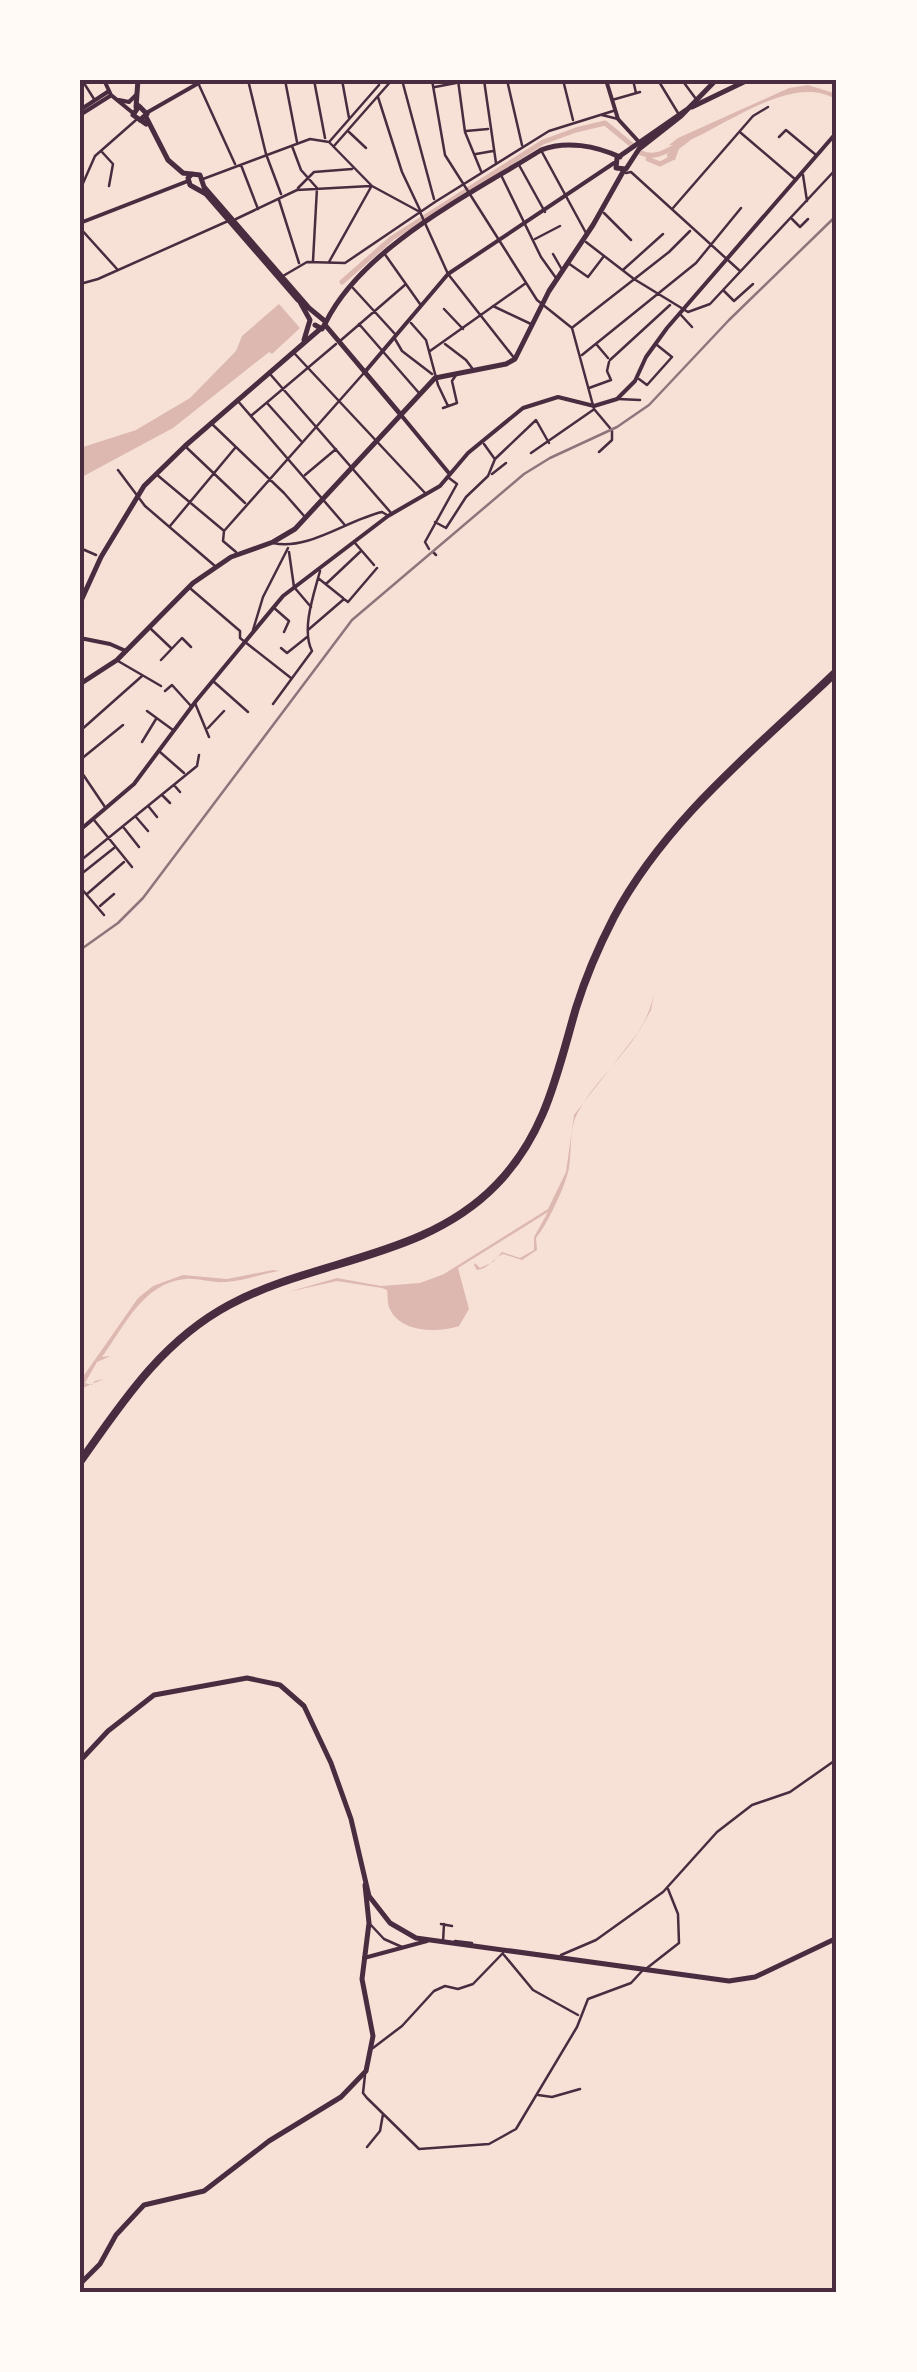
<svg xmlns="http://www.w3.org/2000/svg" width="917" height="2372" viewBox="0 0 917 2372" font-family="Ubuntu,sans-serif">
<rect width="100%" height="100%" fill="#f7e1d7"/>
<path fill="#dcb8b0" d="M 808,85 L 837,94 L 837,100 C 796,73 732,121 692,139 L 679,149 L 675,160 L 668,161 L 667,154 L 679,145 L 669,145 L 678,138 L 789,88 Z
M 279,304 L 300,328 L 272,354 L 269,352 L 173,428 L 80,478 L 80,448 L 136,430 L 190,398 L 236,351 L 242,336 Z
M 655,989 C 645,1045 602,1067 577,1114 C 569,1129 572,1151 569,1168 C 566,1185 547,1225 536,1238 L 537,1250 L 522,1260 L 503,1254 C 493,1258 490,1268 477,1270 L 474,1265 L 475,1263 L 480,1268 L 493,1262 L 502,1252 L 520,1258 L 534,1250 L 534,1237 L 548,1212 L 458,1268 L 469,1309 L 459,1326 C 437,1333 399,1333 389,1307 C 387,1301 388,1295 387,1290 L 382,1288 L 337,1281 L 288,1292 L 337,1278 L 381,1286 L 420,1283 L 444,1274 L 548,1209 L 566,1172 L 574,1115 L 640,1030 L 651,1010 Z
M 273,1270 L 279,1271 C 261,1274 243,1281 225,1282 C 211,1283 199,1278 185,1279 C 143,1283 124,1327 102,1357 L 111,1356 L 97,1362 L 85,1383 L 92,1385 L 95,1381 L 104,1379 L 80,1389 L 80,1381 L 138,1298 L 153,1286 L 183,1275 L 227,1279 Z"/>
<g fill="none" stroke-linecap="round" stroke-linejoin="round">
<path stroke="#dcb8b0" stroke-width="5" d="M 641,153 C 657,160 669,149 684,142
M 648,159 L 660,164 L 670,159
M 342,282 L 392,238 L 543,142 L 576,130 L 605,123 L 633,146"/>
<path stroke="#4a2c40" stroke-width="2.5" d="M 82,80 L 94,99
M 248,80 L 266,154 L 281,194
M 285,80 L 297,142
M 314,80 L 325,138
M 342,80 L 349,118
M 402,80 L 434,199
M 432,80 L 445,155 L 537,300 L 572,328 L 594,409 L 610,428
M 458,80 L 465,132 L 481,171
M 484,80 L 496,163
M 507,80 L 522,145
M 563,80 L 573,120
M 633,80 L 636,93
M 658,80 L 678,113
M 682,80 L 696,99
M 199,85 L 235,164
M 435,87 L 456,83
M 378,97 L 402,172 L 420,210
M 612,100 L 640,92
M 602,115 L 618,119
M 466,131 L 488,129
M 349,132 L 366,148
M 741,133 L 796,180
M 779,137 L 786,130 L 816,155
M 330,141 L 379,85
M 292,146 L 301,170 L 317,188 L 313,261
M 334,146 L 392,80
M 102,152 L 113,164 L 109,186
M 542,152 L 586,233
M 476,154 L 493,151
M 241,165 L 258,209
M 519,165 L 545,212
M 626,173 L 631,172 L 740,271
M 803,175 L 807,201
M 502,177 L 541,257 L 556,278
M 203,179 L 310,139 L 329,142 L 372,186 L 420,212 L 448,274 L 515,359
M 298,188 L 314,172 L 352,169
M 80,190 L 95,156 L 136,120
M 279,200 L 299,263
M 673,208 L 753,116 L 768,107
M 604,213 L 631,240
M 236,219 L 297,190 L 370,186
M 792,219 L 800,227 L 808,219
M 80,228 L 117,269
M 535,239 L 560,226
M 586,242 L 634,279 L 688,312 L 710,304 L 837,168
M 384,253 L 420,304
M 553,254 L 561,268
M 329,262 L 371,187
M 568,263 L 588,277 L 604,256
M 624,269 L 663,234
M 283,276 L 307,262 L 345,263 L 435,202 L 549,131 L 613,111
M 80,284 L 98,279 L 228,221
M 353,288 L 395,334
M 724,291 L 734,301 L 753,284
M 493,306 L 531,324
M 444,309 L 463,329
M 681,315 L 692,327
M 411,323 L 426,340 L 438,385 L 448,406
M 359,324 L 419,393
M 573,327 L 669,252 L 690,231
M 395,339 L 402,351 L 432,374
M 340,341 L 406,284
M 445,344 L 466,360 L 472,368
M 597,345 L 608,358
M 430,351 L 526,283
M 295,354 L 426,494
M 582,355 L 696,263 L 741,208
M 610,360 L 670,305
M 270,374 L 392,514
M 639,379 L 647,385 L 672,357 L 657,345
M 589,388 L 611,380 L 607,371 L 609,362
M 618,399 L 640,400
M 237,400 L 344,524
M 267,403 L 301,441
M 443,408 L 457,403 L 452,381 L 456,375
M 252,415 L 336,344
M 212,424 L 284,493 L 305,517
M 484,444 L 494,458
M 186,447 L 245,503
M 599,452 L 612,440 L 612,431
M 531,453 L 593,410
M 118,470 L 145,506 L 215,566
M 156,474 L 223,530
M 492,474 L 506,463
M 305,475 L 336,449
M 435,522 L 446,528 L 466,497 L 488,476 L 495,459 L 536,420 L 549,443
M 170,526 L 235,448
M 273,543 C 308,551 347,520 382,512 L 387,515
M 355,543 L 374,565
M 80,548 L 96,555
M 429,549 L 425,542 L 457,484 L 449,478
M 236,552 L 223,541 L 224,531 L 363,374
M 289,552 L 294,587 L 311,607
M 433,552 L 436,555
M 318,578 L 343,598
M 326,584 L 361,551
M 191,589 L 240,631 L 240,638 L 291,678
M 273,607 L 289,621 L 284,632
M 151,629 L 171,648
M 253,630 L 263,597 L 288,548
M 308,630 L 344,599 L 348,602 L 377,568
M 281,648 L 287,653 L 307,637
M 161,660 L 182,638 L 191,647
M 118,661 L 161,686
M 213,681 L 248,712
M 165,691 L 172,685 L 191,706
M 195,703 L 209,737
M 273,704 L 312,651 C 301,629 314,594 320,571
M 147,711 L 173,730
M 208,728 L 224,711
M 80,731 L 142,676
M 142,742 L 156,719
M 160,752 L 184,773
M 80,760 L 123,725
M 80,770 L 105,807
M 174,785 L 180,792
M 162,795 L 170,803
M 149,807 L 157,817
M 136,817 L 148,831
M 94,820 L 132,867
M 124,828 L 139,847
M 80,861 L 197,766 L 199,755
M 80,875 L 114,848
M 80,887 L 104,915
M 87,894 L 124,862
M 80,905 L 83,891
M 100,906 L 114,894
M 369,1923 L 384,1939 L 402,1947
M 441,1924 L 452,1926
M 455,1941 L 472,1943
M 443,1942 L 444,1924
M 504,1955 L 533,1990 L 578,2015
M 561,1955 L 596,1940 L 663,1892 L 717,1832 L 752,1805 L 790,1792 L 837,1759
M 647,1968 L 679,1943 L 678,1914 L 668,1889
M 373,2048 L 402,2026 L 434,1991 L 445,1986 L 458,1989 L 473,1984 L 503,1953
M 365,2075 L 363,2093 L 367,2098 L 419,2149 L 489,2144 L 516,2129 L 577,2027 L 588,1999 L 631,1983 L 643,1970
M 538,2095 L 552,2097 L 580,2089
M 367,2147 L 380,2131 L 383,2114"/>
<path stroke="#4a2c40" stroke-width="4" d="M 104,80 L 111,95 L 133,113
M 606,80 L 618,119 L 639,142
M 119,100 L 129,102 L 136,95
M 80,110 L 109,91
M 148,112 L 204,80
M 80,115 L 110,96
M 80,223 L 188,181
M 364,373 L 448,274 L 614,163
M 401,415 L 448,472
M 80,638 L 110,644 L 126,651
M 80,830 L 134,784 L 196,701 L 283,596 L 388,516 L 440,486 L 468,453 L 523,408 L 558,397 L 594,406 L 617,399 L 635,381 L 646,357 L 667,328 L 837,132
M 364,1958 L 427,1941"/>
<path stroke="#4a2c40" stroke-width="5" d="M 692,107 L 748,80
M 326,326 L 401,415
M 80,684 L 117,660 L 193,583 L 231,557 L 273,542 L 295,529 L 435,378 L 506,364 L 515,359 L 549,291 L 593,225 L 624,170
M 80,2284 L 100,2264 L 116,2235 L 144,2205 L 204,2191 L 269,2141 L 341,2097 L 366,2071 L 373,2036 L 362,1979 L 369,1923 L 365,1885"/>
<path stroke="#4a2c40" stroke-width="5" d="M 136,107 L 138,80
M 689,108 L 617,158 L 616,168 L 626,169 L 639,149 L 681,116 L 716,80
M 146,117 L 168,160 L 183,173
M 140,120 L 147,114 L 139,106 L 133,115 L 146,124
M 183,173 L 200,175 L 204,187 L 309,308 L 326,322 L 322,329 L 315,325
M 192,174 L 188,178 L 190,185 L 206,194 L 298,300
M 300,302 L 310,320 L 304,340
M 326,322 C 363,247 471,194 541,150 C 566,140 596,146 620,157
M 80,603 L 101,557 L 144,486 L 185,446 L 319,330
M 80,1761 L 108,1731 L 154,1695 L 247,1678 L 280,1685 L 304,1706 L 331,1763 L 351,1819 L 369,1896 L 390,1923 L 416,1938 L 729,1981 L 755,1977 L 837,1938"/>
<path stroke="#4a2c40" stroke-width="8" d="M 80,1462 C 123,1401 162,1341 229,1305 C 317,1258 424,1259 496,1185 C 546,1134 557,1073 576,1008 C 586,976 599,946 614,917 C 667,818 758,747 837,671"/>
<path stroke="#8f747c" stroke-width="2.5" d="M 80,950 L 118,923 L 143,898 L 352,620 L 524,474 L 550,458 L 617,427 L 649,405 L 729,320 L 837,215"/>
</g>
<rect width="917" height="2372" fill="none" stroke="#fffaf5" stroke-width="165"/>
<rect x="82" y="82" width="752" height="2208" fill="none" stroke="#4a2c40" stroke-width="4"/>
</svg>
